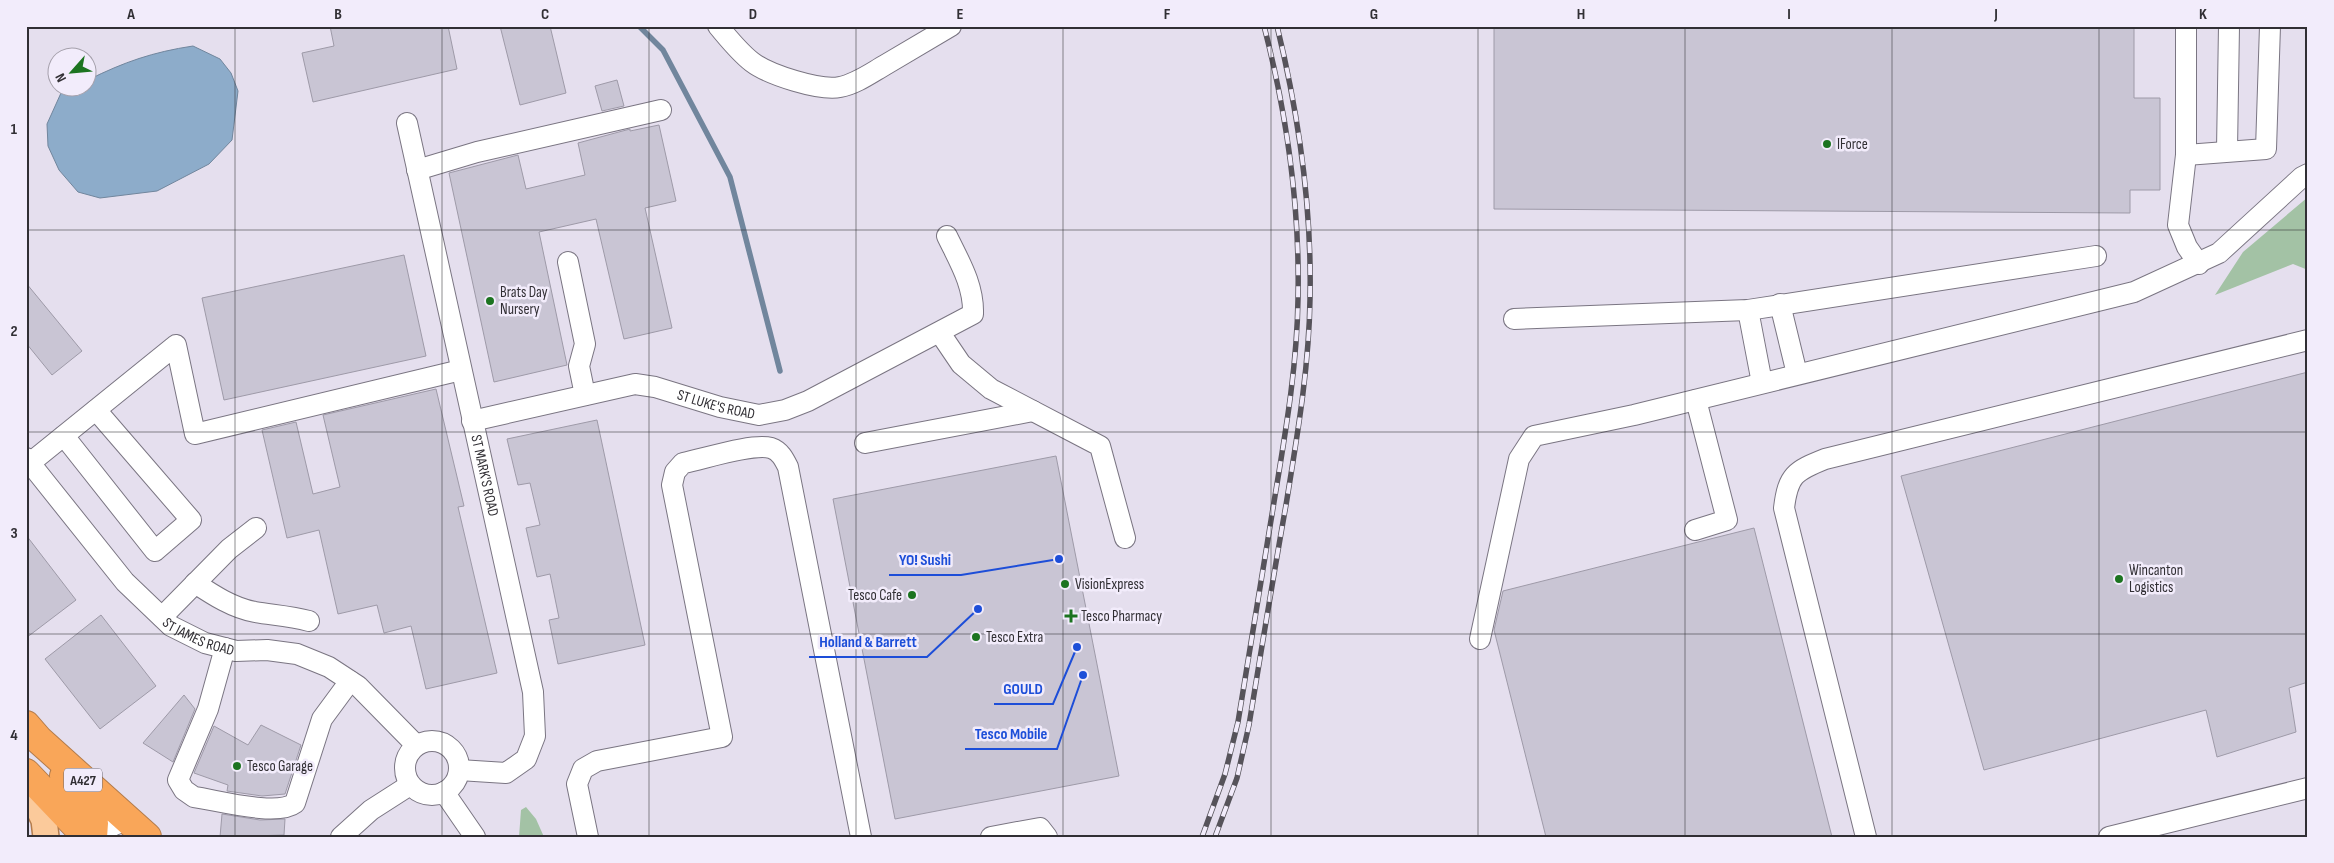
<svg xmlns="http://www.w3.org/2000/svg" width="2334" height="863" viewBox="0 0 2334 863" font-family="'Sofia Sans Condensed',sans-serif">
<rect width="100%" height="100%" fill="#e5dfee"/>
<path fill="#a3c2a5" d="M 2308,197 L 2308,270 L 2293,264 L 2215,295 L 2243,252 Z
M 526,807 L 536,819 L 544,837 L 519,837 L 521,810 Z"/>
<path fill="#8dacca" stroke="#71869d" d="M 193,46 L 220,59 L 231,73 L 238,91 L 232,140 L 209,164 L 157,191 L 100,198 L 78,192 L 59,170 L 48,146 L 47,124 L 61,93 L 72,88 L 88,88 L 88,80 C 124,62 153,52 193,46 Z"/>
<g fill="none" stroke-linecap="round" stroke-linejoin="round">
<path stroke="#71869d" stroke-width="5.5" d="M 639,26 L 663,50 L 730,177 L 780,371"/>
</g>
<path fill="#c9c5d4" stroke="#9e9aa8" d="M 330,26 L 448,26 L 457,69 L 313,102 L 302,53 L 334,46 Z
M 500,26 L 550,26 L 566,93 L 520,105 Z
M 1494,26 L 2134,26 L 2134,98 L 2160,98 L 2160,190 L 2130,190 L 2130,213 L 1494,209 Z
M 617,80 L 624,106 L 602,111 L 595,86 Z
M 659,125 L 676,201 L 645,208 L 672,328 L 624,339 L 596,219 L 539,232 L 567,365 L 494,382 L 449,173 L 518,155 L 526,189 L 585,175 L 578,143 L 630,129 L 630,131 Z
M 404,255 L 426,356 L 224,400 L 202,298 Z
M 26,283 L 82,351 L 52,375 L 26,343 Z
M 2308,372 L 2308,682 L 2289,688 L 2296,732 L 2217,757 L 2206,710 L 1984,770 L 1901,476 Z
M 436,389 L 464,506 L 458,507 L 497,673 L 426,689 L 411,626 L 384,633 L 377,605 L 338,614 L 319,530 L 287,538 L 262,430 L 296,422 L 313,494 L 340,487 L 323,415 Z
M 597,420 L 645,645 L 558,664 L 549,620 L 559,618 L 550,574 L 537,577 L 526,528 L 540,525 L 530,483 L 518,485 L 507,439 Z
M 1056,456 L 1119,776 L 895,819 L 833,499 Z
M 1754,528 L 1832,837 L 1546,837 L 1494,630 L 1503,591 Z
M 26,535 L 76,600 L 26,638 Z
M 101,615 L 156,686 L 100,729 L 45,659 Z
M 184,695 L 195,709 L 173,762 L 143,743 Z
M 261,725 L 301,745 L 285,794 L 262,796 L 227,791 L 228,785 L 194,773 L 214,726 L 248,745 Z
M 222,814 L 260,820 L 285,819 L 284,835 L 220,837 Z"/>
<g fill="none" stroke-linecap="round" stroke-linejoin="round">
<g stroke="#7a7582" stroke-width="22">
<g id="minor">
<path d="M 718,26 C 729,39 739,52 752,62 C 769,75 820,91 840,87 C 856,84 871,73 885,65 C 907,52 929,39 951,26"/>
<path d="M 2186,26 L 2186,155 L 2178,225 L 2187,247 L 2199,264"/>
<path id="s1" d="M 407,123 L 533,692 L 535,736 L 526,759 L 506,773 L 459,770"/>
<path d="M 2227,150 L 2229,26"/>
<path d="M 2186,155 L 2266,149 L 2270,26"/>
<path d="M 417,170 L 477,152 L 661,110"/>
<path d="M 568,262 L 585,344 L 579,366 L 585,395"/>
<path d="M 1780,304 L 1797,374"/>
<path d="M 1748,310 L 1762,383"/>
<path d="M 1514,319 L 1748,310 L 2096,256"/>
<path d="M 940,333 L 961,364 L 991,389 L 1100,446 L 1125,538"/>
<path id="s2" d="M 472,421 L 635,384 L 655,387 L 720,407 L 759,415 L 785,410 L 808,401 L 973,314 C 974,285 959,261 947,236"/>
<path d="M 64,436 L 155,551 L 191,520 L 96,410"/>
<path d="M 865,443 L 1033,411"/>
<path id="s3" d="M 26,458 L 125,582 L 171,626 L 205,643 L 236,651 L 267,650 L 297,654 L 329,667 L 358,686 L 416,745"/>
<path d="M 30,463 L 176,345 L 195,434 L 461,370"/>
<path d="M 1695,530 L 1727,520 L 1696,400"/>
<path d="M 195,583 C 213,595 233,608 255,612 C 273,615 291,616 309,621"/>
<path d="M 162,617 L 229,549 L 256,528"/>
<path d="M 1480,639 L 1519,459 L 1534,436 L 1634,415 L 2134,292 L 2219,253 L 2302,177 L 2308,174"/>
<path d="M 225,648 L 208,709 L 178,780 L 184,790 L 194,797 C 217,800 277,817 295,803 L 322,719 L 350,681"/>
<circle cx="432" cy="768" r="27"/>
<path d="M 444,792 L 475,837"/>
<path d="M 99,837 L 112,826 L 126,820"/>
<path d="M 341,837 L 371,810 L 410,785"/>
<path d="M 588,837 L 577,784 L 583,769 L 597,761 L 722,737 L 672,485 L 675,472 L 683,463 C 704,459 752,443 771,448 C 780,451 784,459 788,467 L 861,837"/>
<path d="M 991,837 L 1040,828 L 1047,837"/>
<path d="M 1866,837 L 1784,508 C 1788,475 1795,471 1825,459 L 2308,340"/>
<path d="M 2109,837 L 2308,788"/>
</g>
</g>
<g stroke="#b37c4c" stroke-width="28">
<path id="major" d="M 26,783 L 44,820 L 46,837"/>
</g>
<g stroke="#b37c4c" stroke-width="30">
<path id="highway" d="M 26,725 L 39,740 L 147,837
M 26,773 L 87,837
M 64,776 L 94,823 L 93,837"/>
</g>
<use href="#minor" stroke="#fff" stroke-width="20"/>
<use href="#major" stroke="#fbca9b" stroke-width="25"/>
<use href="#highway" stroke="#f9a659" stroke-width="28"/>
<g stroke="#56535a" stroke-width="5.5">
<path id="rail" d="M 1202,837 L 1225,774 L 1238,722 C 1250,649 1262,576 1274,502 C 1285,435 1297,368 1298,299 C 1300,207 1287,115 1264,26
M 1215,837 L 1237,778 L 1249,725 C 1261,652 1273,578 1286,505 C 1297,437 1309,369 1310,299 C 1312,207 1299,116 1277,26"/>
</g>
<use href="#rail" stroke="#f2ecfb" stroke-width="4" stroke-dasharray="11" stroke-linecap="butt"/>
</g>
<path fill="none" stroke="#312f34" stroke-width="1" stroke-opacity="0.55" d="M 235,26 L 235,837M 442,26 L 442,837M 649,26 L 649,837M 856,26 L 856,837M 1063,26 L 1063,837M 1271,26 L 1271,837M 1478,26 L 1478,837M 1685,26 L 1685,837M 1892,26 L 1892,837M 2099,26 L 2099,837M 26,230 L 2308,230M 26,432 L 2308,432M 26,634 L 2308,634"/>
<g fill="#1c7420" stroke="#f2ecfb" stroke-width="2">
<circle cx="1827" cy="144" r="5"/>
<circle cx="490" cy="301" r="5"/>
<circle cx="2119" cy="579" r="5"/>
<circle cx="1065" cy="584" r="5"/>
<circle cx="912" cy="595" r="5"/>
<path d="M1068.5 608.5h5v5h5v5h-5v5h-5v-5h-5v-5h5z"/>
<circle cx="976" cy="637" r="5"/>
<circle cx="237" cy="766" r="5"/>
</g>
<g text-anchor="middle" stroke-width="5" stroke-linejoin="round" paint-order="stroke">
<rect fill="#f2ecfb" stroke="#6b6870" stroke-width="1" x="64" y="768.5" width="38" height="23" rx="4"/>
<g font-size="14" font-weight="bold" fill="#312f34">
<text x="83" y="785">A427</text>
</g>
<g font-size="15" fill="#312f34" stroke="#f2ecfb" text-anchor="start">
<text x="1837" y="149">IForce</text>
<text x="500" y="297">Brats Day<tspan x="500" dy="17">Nursery</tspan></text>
<text x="2129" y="575">Wincanton<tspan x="2129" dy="17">Logistics</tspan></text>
<text x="1075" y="589">VisionExpress</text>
<text x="902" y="600" text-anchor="end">Tesco Cafe</text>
<text x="1081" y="621">Tesco Pharmacy</text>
<text x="986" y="642">Tesco Extra</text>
<text x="247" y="771">Tesco Garage</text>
</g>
<g font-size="15" fill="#312f34" stroke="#f2ecfb">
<text dy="5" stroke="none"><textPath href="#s2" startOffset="251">ST LUKE'S ROAD</textPath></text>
<text dy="5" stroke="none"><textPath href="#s1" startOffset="361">ST MARK'S ROAD</textPath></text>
<text dy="5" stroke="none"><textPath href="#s3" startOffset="252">ST JAMES ROAD</textPath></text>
</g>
</g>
<path fill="none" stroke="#1d4ed8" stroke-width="2" d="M1059 559L961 575H889M978 609L927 657H809M1077 647L1053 704H994M1083 675L1057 749H965"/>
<g fill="#1d4ed8" stroke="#f2ecfb" stroke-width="2">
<circle cx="1059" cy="559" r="5"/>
<circle cx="978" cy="609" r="5"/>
<circle cx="1077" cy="647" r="5"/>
<circle cx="1083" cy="675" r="5"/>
</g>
<g font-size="16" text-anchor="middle" font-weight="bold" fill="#1d4ed8" stroke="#f2ecfb" stroke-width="5" stroke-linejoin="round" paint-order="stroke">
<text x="925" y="565">YO! Sushi</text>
<text x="868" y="647">Holland &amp; Barrett</text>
<text x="1023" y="694">GOULD</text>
<text x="1011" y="739">Tesco Mobile</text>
</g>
<rect width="2334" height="863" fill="none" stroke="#f2ecfb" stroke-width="55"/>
<g transform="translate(72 72) rotate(243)"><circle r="24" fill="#f2ecfb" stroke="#a5a0ab"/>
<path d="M0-4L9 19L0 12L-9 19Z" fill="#1c7420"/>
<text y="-8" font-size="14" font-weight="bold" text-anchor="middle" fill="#312f34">N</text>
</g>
<rect x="28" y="28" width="2278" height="808" fill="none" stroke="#312f34" stroke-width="2"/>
<g font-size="16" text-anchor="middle" font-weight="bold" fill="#312f34">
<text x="131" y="19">A</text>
<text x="338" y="19">B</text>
<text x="545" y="19">C</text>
<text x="753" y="19">D</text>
<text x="960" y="19">E</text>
<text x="1167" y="19">F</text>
<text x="1374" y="19">G</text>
<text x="1581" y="19">H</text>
<text x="1789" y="19">I</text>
<text x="1996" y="19">J</text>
<text x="2203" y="19">K</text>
<text x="14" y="134">1</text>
<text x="14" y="336">2</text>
<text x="14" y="538">3</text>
<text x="14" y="740">4</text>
</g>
</svg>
